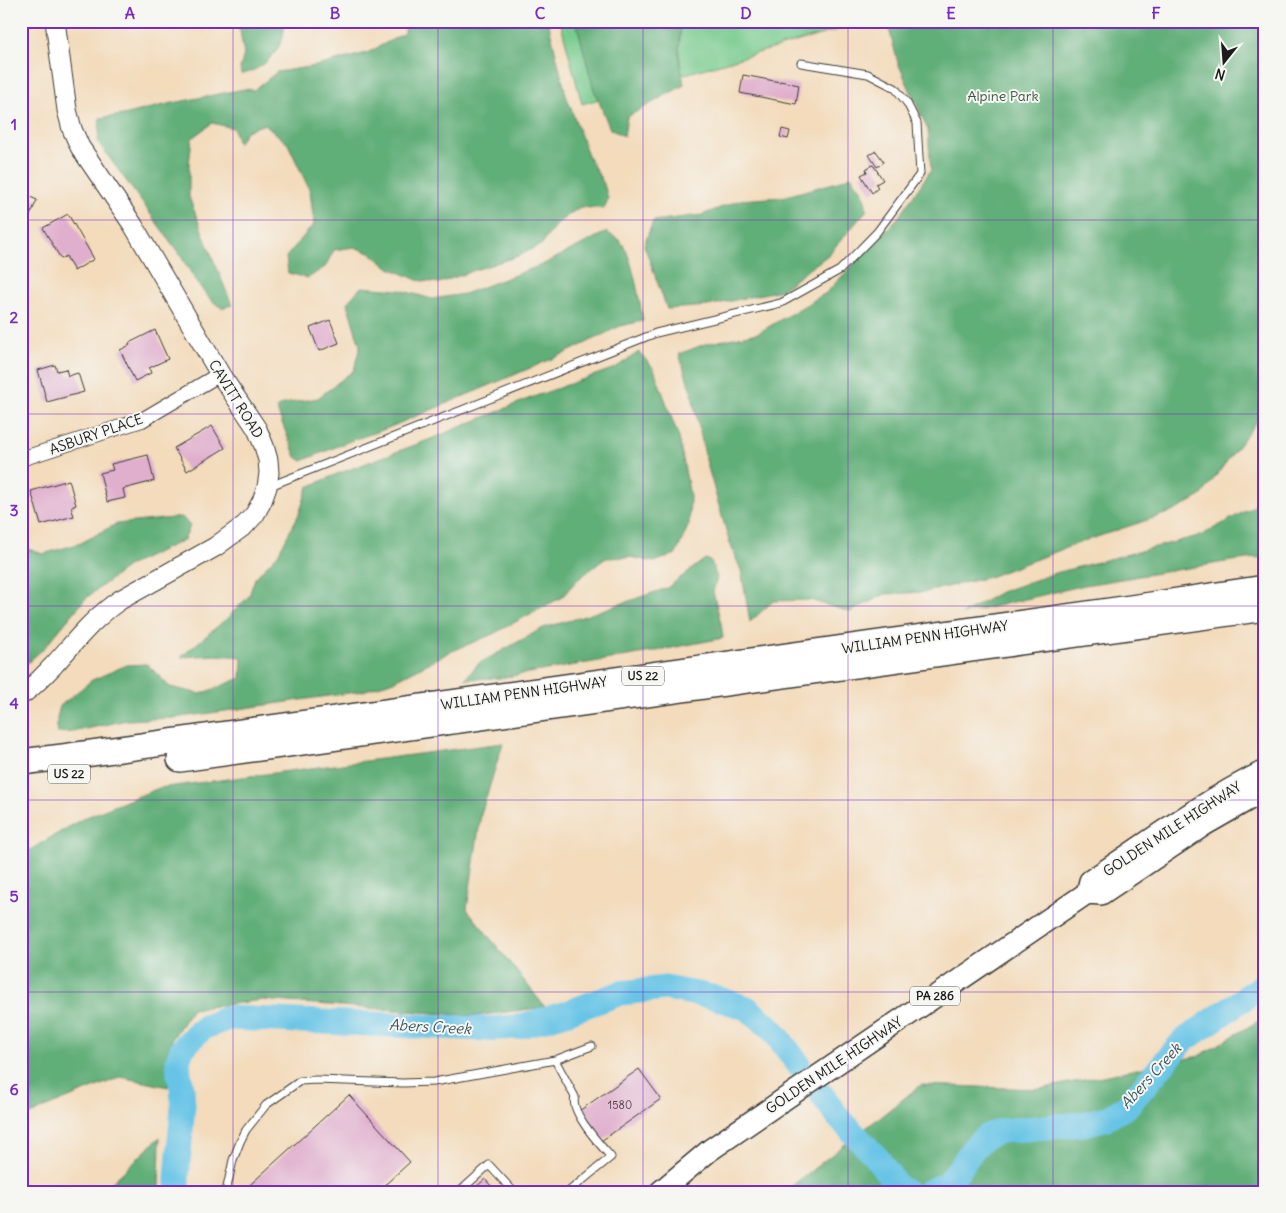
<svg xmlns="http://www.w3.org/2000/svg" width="1286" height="1213" viewBox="0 0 1286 1213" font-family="Delius,sans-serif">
<rect width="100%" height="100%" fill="#f6f6f2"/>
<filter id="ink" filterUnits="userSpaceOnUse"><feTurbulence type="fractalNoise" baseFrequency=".02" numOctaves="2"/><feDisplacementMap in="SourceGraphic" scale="10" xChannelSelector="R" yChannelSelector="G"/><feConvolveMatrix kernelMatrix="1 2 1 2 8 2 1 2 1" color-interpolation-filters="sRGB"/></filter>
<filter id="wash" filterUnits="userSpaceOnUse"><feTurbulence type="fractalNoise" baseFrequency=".0096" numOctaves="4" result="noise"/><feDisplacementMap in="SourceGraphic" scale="20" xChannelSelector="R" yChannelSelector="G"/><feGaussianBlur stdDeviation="1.12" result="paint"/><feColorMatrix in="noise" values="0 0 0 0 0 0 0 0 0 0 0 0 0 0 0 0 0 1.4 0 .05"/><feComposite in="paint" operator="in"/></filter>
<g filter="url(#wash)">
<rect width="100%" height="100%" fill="#f3dbbc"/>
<path fill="#77ca8d" stroke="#4a7354" d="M 560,21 L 868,21 L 582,104 Z"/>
<path fill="#61ae78" stroke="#3e654a" d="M 232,21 L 285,21 C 284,28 284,38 280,44 C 273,59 257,72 241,74 L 240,68 L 244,54 L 240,31 Z
M 409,21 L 548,21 L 566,95 L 589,158 L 604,184 L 608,199 L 604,209 L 580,207 L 556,224 L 542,244 L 521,255 L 475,270 L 439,283 L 417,280 L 388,267 L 370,253 L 354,247 L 334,250 L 325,267 L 308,278 L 288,273 L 286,257 L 314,224 L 310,191 L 288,144 L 265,124 L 246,131 L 238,144 L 233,128 L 212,123 L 192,138 L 189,164 L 189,197 L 209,249 L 232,305 L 222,308 C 201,296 190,268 175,248 C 150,213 124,178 98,142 L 100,118 L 123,115 L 168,104 L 244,89 L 254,90 L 277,72 L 316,66 L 367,53 L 403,34 Z
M 576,21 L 681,21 L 679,53 L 684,85 L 627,117 L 624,136 L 610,129 L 593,87 Z
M 887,21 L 1265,21 L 1265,410 L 1201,496 L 1174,511 L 1079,543 L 989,577 L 925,592 L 885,594 L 850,612 L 810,600 L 773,601 L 750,622 L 741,570 L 730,544 L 707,464 L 691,391 L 679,354 L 705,344 L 758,333 L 826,293 L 898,218 L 931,170 L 928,130 L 898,63 Z
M 851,176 L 863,192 L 867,210 L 828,255 L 781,290 L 708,306 L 667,309 L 644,245 L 653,221 L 702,215 L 740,200 L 782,197 L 834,183 Z
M 606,232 C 610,235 616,237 620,241 C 632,252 640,304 643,321 L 620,326 L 570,351 L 514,375 L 388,428 L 350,441 L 302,461 L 296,457 L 276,408 L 284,404 L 318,398 L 354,370 L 360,346 L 347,303 L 361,287 L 400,290 L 432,299 L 464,294 L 544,264 Z
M 639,352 L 654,369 L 679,438 L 690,496 L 689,524 L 676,554 L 654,562 L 630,557 L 606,558 L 577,580 L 562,597 L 493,634 L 450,652 L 394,681 L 363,691 L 211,713 L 173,718 L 127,720 L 73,732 L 57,733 L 57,718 L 60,706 L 92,680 L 127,665 L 147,664 L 170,687 L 201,694 L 241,678 L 242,657 L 216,655 L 181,657 L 225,620 L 249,596 L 255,578 L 278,554 L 299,514 L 308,487 L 337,474 L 431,439 L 533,397 L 615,368 Z
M 1265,500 L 1265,557 L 1231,561 L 1085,585 L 962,614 L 1001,592 L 1055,573 L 1202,535 Z
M 182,517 L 190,526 L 184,540 L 130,565 L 86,598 L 46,646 L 21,669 L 21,559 L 28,549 L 43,554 L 81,543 L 116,524 Z
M 705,559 L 711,561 L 717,578 L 713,592 L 721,623 L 723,638 L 651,652 L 500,678 L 465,679 L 478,664 L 543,628 L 585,616 L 667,588 Z
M 503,743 L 481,814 L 467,909 L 545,1007 L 474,1016 L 262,1000 L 192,1009 L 172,1039 L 168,1087 L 121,1077 L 44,1108 L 21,1120 L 21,854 L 28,851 L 84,818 L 159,788 Z
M 1265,1017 L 1265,1192 L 784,1192 L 921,1085 L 1040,1089 L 1199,1056 Z
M 160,1137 L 159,1192 L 101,1192 L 104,1190 Z"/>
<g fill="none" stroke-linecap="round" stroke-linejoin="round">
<path stroke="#68c4e6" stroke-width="25" d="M 822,1095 L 838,1117 L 877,1158 L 898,1188 L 906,1192
M 177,1192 L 177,1178 L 183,1105 L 182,1088 L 179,1074 L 178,1060 L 182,1049 L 196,1034 L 205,1027 L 228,1018 L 486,1029 L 517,1027 L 563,1014 L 621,993 L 665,988 L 713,997 L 747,1008 L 772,1029 L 798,1064
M 928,1192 L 946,1184 L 959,1169 L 973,1149 L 985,1137 L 1001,1131 L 1083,1124 L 1107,1118 L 1126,1107 L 1183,1041 L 1265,984"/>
</g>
<g id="blocks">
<path fill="#e0afcd" d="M 743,75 L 780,82 L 780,81 L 799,85 L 796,104 L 740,93 Z
M 782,129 L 790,131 L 788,139 L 780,137 Z
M 876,151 L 884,162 L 877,167 L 869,155 Z
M 872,165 L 874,166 L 883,180 L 876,184 L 878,188 L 872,193 L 861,175 L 867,172 L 866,169 Z
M 21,193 L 37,200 L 26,225 L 21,223 Z
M 68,214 L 94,259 L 74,271 L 66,256 L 61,259 L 43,228 Z
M 330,320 L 339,343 L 319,351 L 310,328 Z
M 155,330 L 168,359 L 149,368 L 151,373 L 135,381 L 120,350 L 130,345 L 129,343 Z
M 55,365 L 57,371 L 66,369 L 68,376 L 78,373 L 84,392 L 47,402 L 38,370 Z
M 212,426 L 225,448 L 187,471 L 174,448 Z
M 148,455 L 154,481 L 123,489 L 125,498 L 107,502 L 100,473 L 113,470 L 111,464 Z
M 69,480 L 76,505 L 71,507 L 74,516 L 41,525 L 31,491 Z
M 639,1069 L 661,1099 L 601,1141 L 579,1111 Z
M 349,1095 L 410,1162 L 377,1192 L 242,1192 Z
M 485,1179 L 496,1192 L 471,1192 Z"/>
</g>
</g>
<g filter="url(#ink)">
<use href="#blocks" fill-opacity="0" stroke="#3c3934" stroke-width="1"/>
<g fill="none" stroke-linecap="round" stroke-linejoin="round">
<g stroke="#3c3934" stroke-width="9">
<path id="lane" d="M 270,486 L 656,333 L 781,303 L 840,270 L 877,232 L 920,174 L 917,123 L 907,103 L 895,88 L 868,74 L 801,63
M 555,1060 L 592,1046
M 226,1192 L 233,1160 L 240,1142 L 246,1130 L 266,1105 L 300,1081 L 316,1080 L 403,1083 L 434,1082 L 555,1060 L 575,1097 C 569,1111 601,1146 611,1157 L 568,1192
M 459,1192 L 489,1165 L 514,1192"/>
</g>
<g stroke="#3c3934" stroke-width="16">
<path id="street" d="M 21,459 L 142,420 L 220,374"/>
</g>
<g stroke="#3c3934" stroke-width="21">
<path id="secondary" d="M 21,695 C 34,687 43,676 53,666 C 74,643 93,618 120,600 L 215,547 L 245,525 L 255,514 L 262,501 L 267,487 L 269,473 L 268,460 L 264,446 L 257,429 L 220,374 L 133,225 L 80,147 L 72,129 L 67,110 L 55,21"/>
</g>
<g stroke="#3c3934" stroke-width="24">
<path id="primary" d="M 1087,893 L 1090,881 C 1147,843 1203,801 1265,771
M 660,1192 L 710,1150 L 783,1100 L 1087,893 L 1101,894 L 1204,825 L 1265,790"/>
</g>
<g stroke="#3c3934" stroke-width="28">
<path id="highway" d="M 180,759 L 1265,608
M 21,762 L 63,757 L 1124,609 L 1265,588"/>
</g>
<use href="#lane" stroke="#fff" stroke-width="7"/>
<use href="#street" stroke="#fff" stroke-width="14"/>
<use href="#secondary" stroke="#fff" stroke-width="19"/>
<use href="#primary" stroke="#fff" stroke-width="21"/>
<use href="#highway" stroke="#fff" stroke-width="25"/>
</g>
</g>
<path fill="none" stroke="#7b2cbf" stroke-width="1" stroke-opacity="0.55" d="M 233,21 L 233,1192M 438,21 L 438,1192M 643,21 L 643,1192M 848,21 L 848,1192M 1053,21 L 1053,1192M 21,220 L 1265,220M 21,414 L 1265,414M 21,606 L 1265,606M 21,800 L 1265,800M 21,992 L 1265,992"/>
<g text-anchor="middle" stroke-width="4" stroke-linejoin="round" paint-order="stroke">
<g font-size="11" fill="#4d4148">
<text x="620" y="1109">1580</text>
</g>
<g fill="#f6f6f2" stroke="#5d5d5c" stroke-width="1">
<rect x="622" y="666.5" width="42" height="19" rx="4"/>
<rect x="48" y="764.5" width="42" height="19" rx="4"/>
<rect x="910" y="986.5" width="50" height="19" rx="4"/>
</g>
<g font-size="12" font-weight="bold" fill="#1c1c1c">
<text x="643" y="680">US 22</text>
<text x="69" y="778">US 22</text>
<text x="935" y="1000">PA 286</text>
</g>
<g font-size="14" fill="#3c5944" stroke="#f6f6f2">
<text x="1003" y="101">Alpine Park</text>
</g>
<g font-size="14" fill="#1c1c1c" stroke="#f6f6f2">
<text transform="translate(236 399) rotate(58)" y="5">CAVITT ROAD</text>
<text transform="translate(96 434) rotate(-19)" y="5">ASBURY PLACE</text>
<text transform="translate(925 637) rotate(-8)" y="5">WILLIAM PENN HIGHWAY</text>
<text transform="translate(524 693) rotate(-8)" y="5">WILLIAM PENN HIGHWAY</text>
<text transform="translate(1172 829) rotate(-33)" y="5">GOLDEN MILE HIGHWAY</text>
<text transform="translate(834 1065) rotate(-34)" y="5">GOLDEN MILE HIGHWAY</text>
</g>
<g font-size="15" font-style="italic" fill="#375763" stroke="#f6f6f2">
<text transform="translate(430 1027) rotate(3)" y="5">Abers Creek</text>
<text transform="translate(1151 1076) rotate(-48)" y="5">Abers Creek</text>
</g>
</g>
<rect width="1286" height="1213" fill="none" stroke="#f6f6f2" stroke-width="55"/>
<g transform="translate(1224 62) rotate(197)" stroke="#f6f6f2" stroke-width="4" paint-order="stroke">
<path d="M0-4L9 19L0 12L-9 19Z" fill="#1c1c1c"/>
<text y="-8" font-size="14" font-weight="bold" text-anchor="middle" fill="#1c1c1c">N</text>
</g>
<rect x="28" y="28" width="1230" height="1158" fill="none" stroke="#7b2cbf" stroke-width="2"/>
<g font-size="16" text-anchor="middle" font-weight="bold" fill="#7b2cbf">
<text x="130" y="19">A</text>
<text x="335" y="19">B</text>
<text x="540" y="19">C</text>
<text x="746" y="19">D</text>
<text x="951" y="19">E</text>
<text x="1156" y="19">F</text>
<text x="14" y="130">1</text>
<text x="14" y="323">2</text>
<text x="14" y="516">3</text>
<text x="14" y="709">4</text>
<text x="14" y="902">5</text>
<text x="14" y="1095">6</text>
</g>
</svg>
